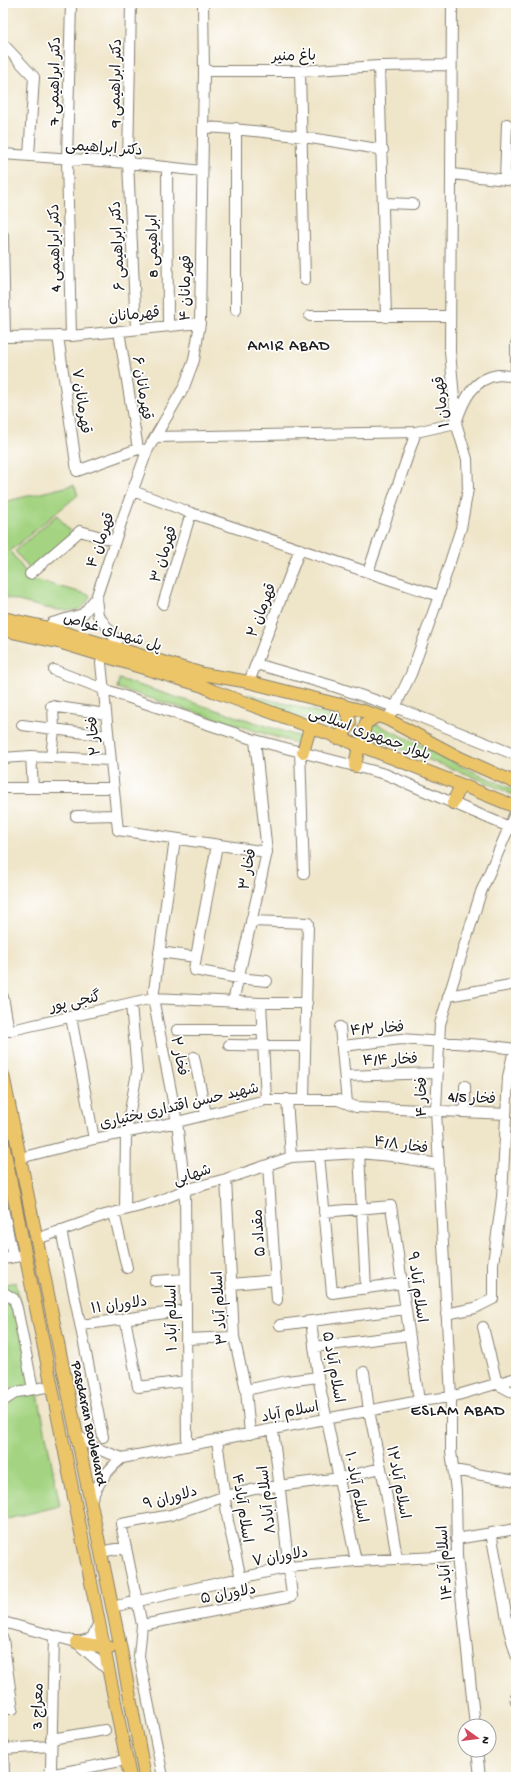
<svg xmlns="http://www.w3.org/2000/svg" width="519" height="1780" viewBox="0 0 519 1780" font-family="'Gochi Hand','Playpen Sans Arabic',sans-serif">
<rect width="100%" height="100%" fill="#fff"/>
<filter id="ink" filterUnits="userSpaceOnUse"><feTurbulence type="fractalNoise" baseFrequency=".025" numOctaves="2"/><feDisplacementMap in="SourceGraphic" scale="8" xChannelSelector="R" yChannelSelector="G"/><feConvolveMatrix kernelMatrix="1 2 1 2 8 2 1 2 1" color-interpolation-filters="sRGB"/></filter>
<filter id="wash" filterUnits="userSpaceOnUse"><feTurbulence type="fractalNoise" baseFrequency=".012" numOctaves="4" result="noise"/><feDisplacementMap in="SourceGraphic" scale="16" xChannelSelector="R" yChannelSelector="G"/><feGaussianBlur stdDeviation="0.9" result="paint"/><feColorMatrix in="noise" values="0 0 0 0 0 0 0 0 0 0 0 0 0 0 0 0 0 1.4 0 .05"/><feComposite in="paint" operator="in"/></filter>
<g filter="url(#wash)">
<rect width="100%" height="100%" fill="#efe5c9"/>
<path fill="#a4d482" stroke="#60784f" d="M 74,485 L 78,495 L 10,551 L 31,579 L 90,595 C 88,602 83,609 76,610 C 59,614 21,601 3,597 L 3,502 Z
M 57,515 L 73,535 L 31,571 L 15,551 Z
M 119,679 L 301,737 L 298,744 L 117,688 Z
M 247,694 L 337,717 L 340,718 L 342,724 L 338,728 L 331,729 L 246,697 Z
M 376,724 L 421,745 L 457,764 L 516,791 L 516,796 L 469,775 L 373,739 L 369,731 L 371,725 Z
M 16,1282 L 60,1506 L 3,1520 L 8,1557 L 3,1566 L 3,1285 Z"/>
</g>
<g filter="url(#ink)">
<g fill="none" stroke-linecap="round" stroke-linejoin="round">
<g stroke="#868072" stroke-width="12">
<path id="minor" d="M 131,3 L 128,163 L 136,328
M 203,3 L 204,71 L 300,71 L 379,66 L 451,65
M 3,44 L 34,77 L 29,156
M 379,66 L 386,317
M 300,71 L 305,280
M 203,127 C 264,130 322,139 383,150
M 236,128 L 236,310
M 3,154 L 128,163 L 202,171
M 167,167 L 168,325
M 452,174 L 516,181
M 505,179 L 507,124
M 383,203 L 413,204
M 3,235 L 5,337
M 310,316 L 450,316
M 119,331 L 138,449
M 58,336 L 77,471 L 138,449 L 147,451
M 71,336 L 67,159 L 71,3
M 3,337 L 71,336 L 200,323
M 155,437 L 416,432 L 456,423 C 463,401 473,378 499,375 C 504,375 509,377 514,375 L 516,372 L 516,344
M 133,491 L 191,513 L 439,596
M 368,572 L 416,432
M 30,574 L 80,531 L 115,541
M 96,598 L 98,615 L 117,641
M 163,604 L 191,513
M 52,623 L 83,614 L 96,598 L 122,520 L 147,451 L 184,387 L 194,360 L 200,323 L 204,71
M 101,663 L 118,830 L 267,852
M 256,664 L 333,686 L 395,707 L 516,755
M 54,670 L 103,689 L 255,740 L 385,774 L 516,830
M 249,682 L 300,549
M 51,706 L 106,714
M 387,719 L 395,707 L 411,674 L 439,596 L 461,528 L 468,489 L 467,459 L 456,423 L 450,351 L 452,3
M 22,725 L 108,736
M 300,751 L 304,874
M 31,756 L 33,788
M 51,757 L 54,730 L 53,706
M 3,758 L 31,756 L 110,760
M 3,788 L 113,788
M 76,816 L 116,815
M 175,839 L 153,998 L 177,1122 L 185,1190 L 187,1446
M 251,921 L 308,923 L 304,1099
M 159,952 L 196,957 L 217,845
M 196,957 L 194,970 L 238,978 L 267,981
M 448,996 L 516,984
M 3,997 L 9,1031
M 233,1002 L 267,852 L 255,740
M 261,1003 L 266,1100
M 71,1017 L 94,1139
M 340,1027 L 347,1103
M 177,1030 L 262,1030
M 3,1032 L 153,998 L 261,1003 L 307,1003
M 229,1045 L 305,1046
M 343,1046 L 401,1039 L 483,1045 L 516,1049
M 194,1057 L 206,1114
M 345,1076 L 436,1073
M 287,1099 L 291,1157
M 465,1112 L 465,1086
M 359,1153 L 366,1289
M 319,1155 L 332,1293 L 402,1283
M 20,1158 L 94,1139 L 177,1122 L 266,1100 L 338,1100 L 356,1107 L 506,1114
M 268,1165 L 277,1300
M 226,1179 L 234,1337 L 246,1390 L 250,1434
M 3,1208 L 13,1257
M 125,1210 L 126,1133 L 137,1072 L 131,1004
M 324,1212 L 391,1206 L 419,1401
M 114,1213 L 127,1268
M 61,1230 L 103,1437
M 37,1239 L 105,1215 L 156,1202 L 185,1190 L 226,1179 L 291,1157 L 359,1153 L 391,1156 L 438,1164
M 3,1259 L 20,1256
M 155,1281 L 185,1279
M 232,1284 L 276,1280
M 3,1292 L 14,1299 L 17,1308 L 33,1389
M 446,1314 L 475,1308 L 493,1299 L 493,1264 L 502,1197 L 508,1077 L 514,1049
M 125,1318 L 138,1387 L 186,1381
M 311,1321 L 318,1377 L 356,1561
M 81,1325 L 186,1310
M 280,1325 L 406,1309
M 483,1327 L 497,1384 L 516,1394
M 186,1339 L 234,1337
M 314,1347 L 409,1335
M 364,1372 L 369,1411 L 386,1492 L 397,1558
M 246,1390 L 287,1381 L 318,1377
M 3,1401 L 17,1392 L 52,1386
M 77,1435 L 95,1448 L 122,1458
M 217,1440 L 228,1521 L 247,1605
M 454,1470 L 516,1481
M 90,1502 C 99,1482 105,1472 122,1458 L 419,1401 L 451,1397 L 516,1378
M 491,1533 L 509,1630 L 516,1655
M 456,1539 L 516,1529
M 101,1552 L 126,1547
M 112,1607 L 289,1567 L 356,1561 L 457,1556
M 3,1622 L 76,1642 L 109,1671
M 142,1625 L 292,1596 L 273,1429
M 3,1639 L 13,1709 L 3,1709
M 78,1642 L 92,1638 L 99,1622
M 515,1696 L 516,1701
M 475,1726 L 457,1556 L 456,1491 L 451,1451 L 451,1397 L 436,1110 L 440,1024 L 481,892 L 516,811
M 51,1739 L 105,1730
M 3,1741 L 4,1777
M 3,1749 L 51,1746
M 477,1750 L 480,1777
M 49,1775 L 126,1760
M 49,1777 L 51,1768 L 54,1636
M 163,1777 L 139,1656 L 142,1625 L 121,1524 L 171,1515 L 226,1496 L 255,1489 L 340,1478 L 381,1468"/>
</g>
<g stroke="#868072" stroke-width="14">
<path id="major" d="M 3,618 L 49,628 L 203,674 L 249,682 L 360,710 L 387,719 L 460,758 L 516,783
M 3,630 L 62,643 L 203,686 L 213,691 C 315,728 416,766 516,807
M 336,738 C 354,726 353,722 342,704
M 369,749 C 364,739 362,733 366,723 L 377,716
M 303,752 L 310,728
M 355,766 L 359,745
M 453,803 L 461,785
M 3,1075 L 121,1650 L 145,1777
M 3,1143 L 130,1777
M 76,1642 L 110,1648"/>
</g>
<use href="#minor" stroke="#fff" stroke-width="10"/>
<use href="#major" stroke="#edc569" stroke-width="12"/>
</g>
</g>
<g text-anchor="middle" stroke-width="3.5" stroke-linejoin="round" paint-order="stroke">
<g font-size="15" fill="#1c1c1c" stroke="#fff">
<text transform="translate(294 55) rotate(-1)" y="5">باغ منیر</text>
<text transform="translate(54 81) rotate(-89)" y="5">دکتر ابراهیمی 7</text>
<text transform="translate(115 83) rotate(-89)" y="5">دکتر ابراهیمی 9</text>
<text transform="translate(104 147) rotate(4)" y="5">دکتر ابراهیمی</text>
<text transform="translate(117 246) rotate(-93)" y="5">دکتر ابراهیمی ۶</text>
<text transform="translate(152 246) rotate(-91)" y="5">ابراهیمی 8</text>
<text transform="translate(54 248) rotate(-91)" y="5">دکتر ابراهیمی 4</text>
<text transform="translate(185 288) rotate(-89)" y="5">قهرمانان ۴</text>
<text transform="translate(134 314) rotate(-6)" y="5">قهرمانان</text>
<text transform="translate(143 388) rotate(81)" y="5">قهرمانان ۶</text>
<text transform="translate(82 401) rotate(82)" y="5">قهرمانان ۷</text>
<text transform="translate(441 402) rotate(-97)" y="5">قهرمان ۱</text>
<text transform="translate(100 540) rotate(-71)" y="5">قهرمان ۴</text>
<text transform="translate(163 554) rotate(-73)" y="5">قهرمان ۳</text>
<text transform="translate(261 610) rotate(-69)" y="5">قهرمان ۲</text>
<text transform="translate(113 631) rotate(17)" y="5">پل شهدای غواص</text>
<text transform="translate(370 733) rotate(20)" y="5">بلوار جمهوری اسلامی</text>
<text transform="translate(93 736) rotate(-96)" y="5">فخار ۲</text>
<text transform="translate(247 869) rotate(-80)" y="5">فخار ۳</text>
<text transform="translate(75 1001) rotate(-12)" y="5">گنجی پور</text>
<text transform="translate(377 1028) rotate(-4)" y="5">فخار ۴/۲</text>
<text transform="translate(180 1056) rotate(79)" y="5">فخار ۲</text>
<text transform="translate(390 1059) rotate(-2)" y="5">فخار ۴/۴</text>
<text transform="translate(421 1097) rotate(-90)" y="5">فخار ۴</text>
<text transform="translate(472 1097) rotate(3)" y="5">فخار 4/5</text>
<text transform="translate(179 1105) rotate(-13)" y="5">شهید حسن اقتداری بختیاری</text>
<text transform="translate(401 1144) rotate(8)" y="5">فخار ۴/۸</text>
<text transform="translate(192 1174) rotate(-18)" y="5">شهابی</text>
<text transform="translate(258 1233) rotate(-94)" y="5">مقداد ۵</text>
<text transform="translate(418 1287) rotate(82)" y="5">اسلام آباد ۹</text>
<text transform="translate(119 1304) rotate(-8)" y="5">دلاوران ۱۱</text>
<text transform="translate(219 1308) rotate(-94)" y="5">اسلام آباد ۳</text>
<text transform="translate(171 1318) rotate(-91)" y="5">اسلام آباد ۱</text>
<text transform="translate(334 1367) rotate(80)" y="5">اسلام آباد ۵</text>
<text transform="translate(290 1411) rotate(-11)" y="5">اسلام آباد</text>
<text transform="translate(90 1423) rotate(78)" y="5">Pasdaran Boulevard</text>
<text transform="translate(399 1482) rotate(79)" y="5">اسلام آباد۱۲</text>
<text transform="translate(357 1487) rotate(79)" y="5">اسلام آباد ۱۰</text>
<text transform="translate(170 1497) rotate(-15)" y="5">دلاوران ۹</text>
<text transform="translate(266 1500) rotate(-97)" y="5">اسلام آباد۸</text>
<text transform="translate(243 1508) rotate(81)" y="5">اسلام آباد۴</text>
<text transform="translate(280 1556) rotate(-10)" y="5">دلاوران ۷</text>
<text transform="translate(444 1563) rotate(-94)" y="5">اسلام آباد۱۴</text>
<text transform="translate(228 1593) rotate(-11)" y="5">دلاوران ۵</text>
<text transform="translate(37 1706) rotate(-88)" y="5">معراج 3</text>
</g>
<g font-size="16" letter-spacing="1" fill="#1c1c1c" stroke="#fff">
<text x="289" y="350">AMIR ABAD</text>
<text x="458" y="1415">ESLAM ABAD</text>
</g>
</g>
<rect width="519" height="1780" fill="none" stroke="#fff" stroke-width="16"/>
<g transform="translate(477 1738) rotate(104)"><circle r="19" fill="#ffffff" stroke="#a4a4a4"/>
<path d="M0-3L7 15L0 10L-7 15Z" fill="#d1495b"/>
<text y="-6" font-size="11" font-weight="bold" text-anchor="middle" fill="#1c1c1c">N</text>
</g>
</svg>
